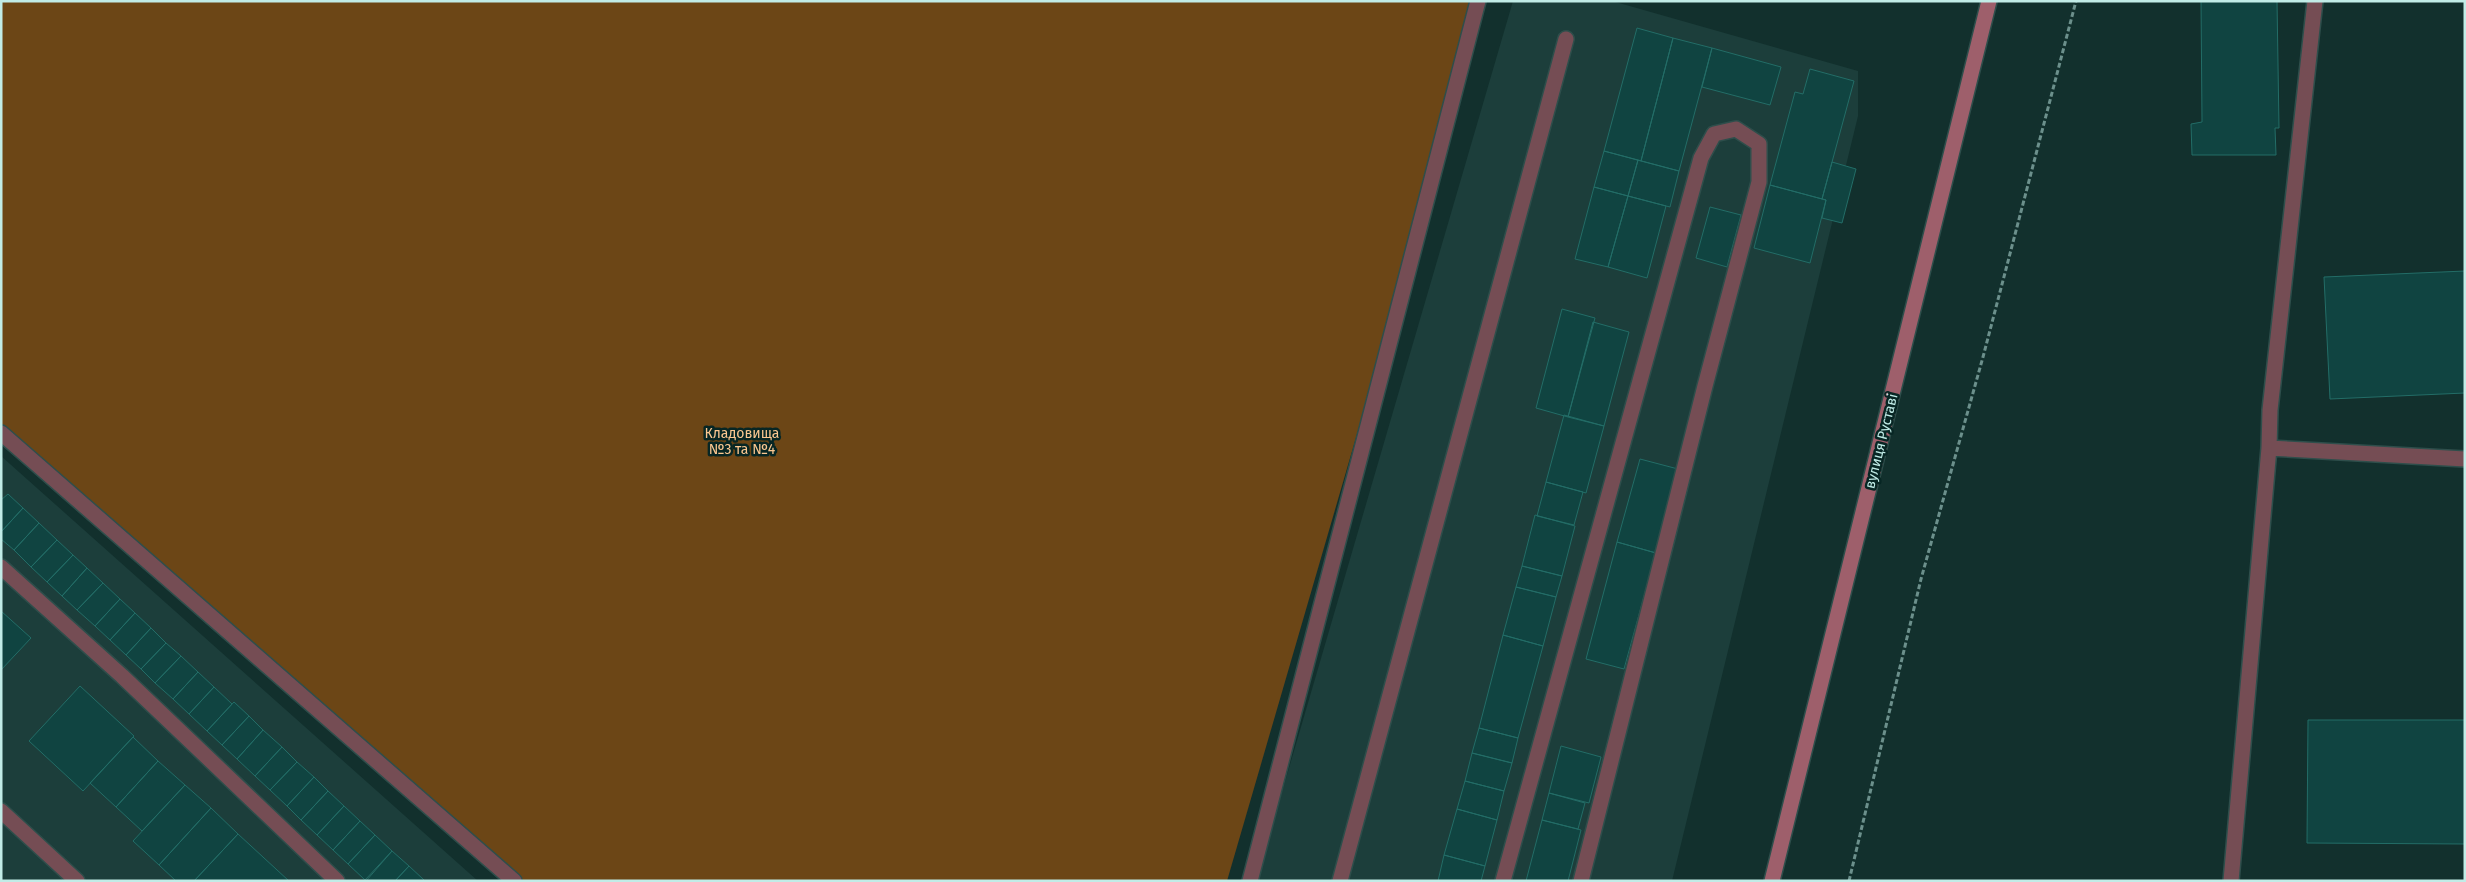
<svg xmlns="http://www.w3.org/2000/svg" width="2466" height="882" viewBox="0 0 2466 882" font-family="'Fira Sans',sans-serif">
<rect width="100%" height="100%" fill="#12302d"/>
<path fill="#1c3e3b" d="M 1513,1 L 1612,1 L 1858,71 L 1858,116 L 1672,881 L 1256,881 Z
M 1,456 L 478,881 L 1,881 Z"/>
<path fill="#6c4616" d="M 1,1 L 1483,1 L 1227,881 L 521,881 L 1,430 Z"/>
<path fill="#104441" stroke="#236d67" d="M 2201,1 L 2277,1 L 2279,128 L 2275,128 L 2276,155 L 2192,155 L 2191,124 L 2202,122 Z
M 1637,28 L 1673,38 L 1641,161 L 1604,151 Z
M 1673,38 L 1712,48 L 1679,171 L 1641,161 Z
M 1712,48 L 1781,67 L 1770,105 L 1702,87 Z
M 1810,69 L 1854,81 L 1822,199 L 1770,185 L 1795,92 L 1803,94 Z
M 1604,151 L 1638,160 L 1628,196 L 1594,187 Z
M 1638,160 L 1679,171 L 1670,207 L 1628,196 Z
M 1832,162 L 1856,169 L 1842,223 L 1822,218 L 1826,200 L 1822,199 Z
M 1770,185 L 1826,200 L 1810,263 L 1754,248 Z
M 1594,187 L 1628,196 L 1608,267 L 1575,259 Z
M 1628,196 L 1666,206 L 1647,278 L 1608,267 Z
M 1710,207 L 1741,215 L 1727,267 L 1696,258 Z
M 2465,271 L 2465,393 L 2330,399 L 2324,277 Z
M 1562,309 L 1595,318 L 1568,417 L 1536,408 Z
M 1593,322 L 1629,332 L 1604,426 L 1568,417 Z
M 1564,415 L 1604,426 L 1586,493 L 1546,482 Z
M 1640,459 L 1678,469 L 1656,553 L 1617,542 Z
M 1546,482 L 1583,492 L 1574,525 L 1537,516 Z
M 8,494 L 23,508 L 1,532 L 1,500 Z
M 23,508 L 39,523 L 14,550 L 1,539 L 1,532 Z
M 1535,515 L 1575,526 L 1562,576 L 1522,566 Z
M 39,523 L 57,540 L 31,567 L 14,550 Z
M 57,540 L 73,555 L 47,582 L 31,567 Z
M 1617,542 L 1656,553 L 1624,669 L 1586,659 Z
M 73,555 L 87,568 L 62,596 L 47,582 Z
M 1522,566 L 1562,576 L 1556,597 L 1516,587 Z
M 87,568 L 103,583 L 77,610 L 62,596 Z
M 103,583 L 120,599 L 95,626 L 77,610 Z
M 1516,587 L 1556,597 L 1543,646 L 1503,635 Z
M 120,599 L 135,613 L 110,640 L 95,626 Z
M 1,611 L 31,638 L 1,670 Z
M 135,613 L 151,628 L 126,655 L 110,640 Z
M 151,628 L 166,643 L 141,669 L 126,655 Z
M 1503,635 L 1543,646 L 1518,738 L 1479,728 Z
M 166,643 L 181,656 L 155,683 L 141,669 Z
M 181,656 L 198,672 L 173,699 L 155,683 Z
M 198,672 L 214,687 L 189,714 L 173,699 Z
M 80,686 L 134,736 L 83,791 L 29,741 Z
M 214,687 L 232,704 L 207,731 L 189,714 Z
M 234,702 L 249,716 L 222,745 L 207,731 Z
M 249,716 L 263,730 L 237,759 L 222,745 Z
M 2308,720 L 2465,720 L 2465,844 L 2307,843 Z
M 1479,728 L 1518,738 L 1512,763 L 1472,753 Z
M 263,730 L 282,747 L 255,776 L 237,759 Z
M 133,737 L 158,761 L 116,807 L 90,783 Z
M 1561,746 L 1601,757 L 1589,803 L 1549,793 Z
M 282,747 L 297,762 L 270,790 L 255,776 Z
M 1472,753 L 1512,763 L 1504,791 L 1465,781 Z
M 158,761 L 185,785 L 142,831 L 116,807 Z
M 297,762 L 314,777 L 287,806 L 270,790 Z
M 314,777 L 328,791 L 301,820 L 287,806 Z
M 1465,781 L 1504,791 L 1497,820 L 1457,809 Z
M 185,785 L 211,808 L 159,865 L 133,841 Z
M 328,791 L 344,806 L 317,835 L 301,820 Z
M 1549,793 L 1585,803 L 1578,829 L 1542,820 Z
M 344,806 L 360,821 L 333,850 L 317,835 Z
M 211,808 L 238,834 L 194,881 L 176,881 L 159,865 Z
M 1457,809 L 1497,820 L 1485,866 L 1444,855 Z
M 1542,820 L 1581,830 L 1568,881 L 1526,881 Z
M 360,821 L 375,835 L 348,864 L 333,850 Z
M 238,834 L 289,881 L 194,881 Z
M 375,835 L 392,851 L 365,880 L 348,864 Z
M 392,851 L 409,866 L 395,881 L 366,881 Z
M 1444,855 L 1485,866 L 1481,881 L 1438,881 Z
M 409,866 L 424,880 L 423,881 L 395,881 Z"/>
<g fill="none" stroke-linecap="round" stroke-linejoin="round">
<g stroke="#2e4e4b" stroke-width="18">
<path id="lane" d="M 1,433 L 514,881
M 2269,448 L 2465,459
M 1,567 L 122,676 L 337,881
M 1,811 L 77,881
M 1250,881 L 1478,1
M 1340,881 L 1566,39
M 1503,881 L 1701,158 L 1714,134 L 1736,129 L 1759,144 L 1759,182 L 1705,386 L 1581,881
M 2231,881 L 2269,448 L 2270,410 L 2315,1"/>
</g>
<g stroke="#2e4e4b" stroke-width="18">
<path id="secondary" d="M 1772,881 L 1989,1"/>
</g>
<path stroke="#6c908c" stroke-width="3" stroke-dasharray="5 2.5" stroke-linecap="butt" d="M 1849,881 L 1921,579 L 1983,357 L 2076,1"/>
<use href="#lane" stroke="#754d54" stroke-width="15"/>
<use href="#secondary" stroke="#9e5f6b" stroke-width="15"/>
</g>
<g text-anchor="middle" stroke-width="5" stroke-linejoin="round" paint-order="stroke">
<g font-size="14" fill="#fcc891" stroke="#072624">
<text x="742" y="438">Кладовища<tspan x="742" dy="16">№3 та №4</tspan></text>
</g>
<g font-size="14" fill="#c1ece7" stroke="#072624">
<text transform="translate(1881 441) rotate(-76)" y="5">вулиця Руставі</text>
</g>
</g>
<rect width="2466" height="882" fill="none" stroke="#c1ece7" stroke-width="5"/>
</svg>
